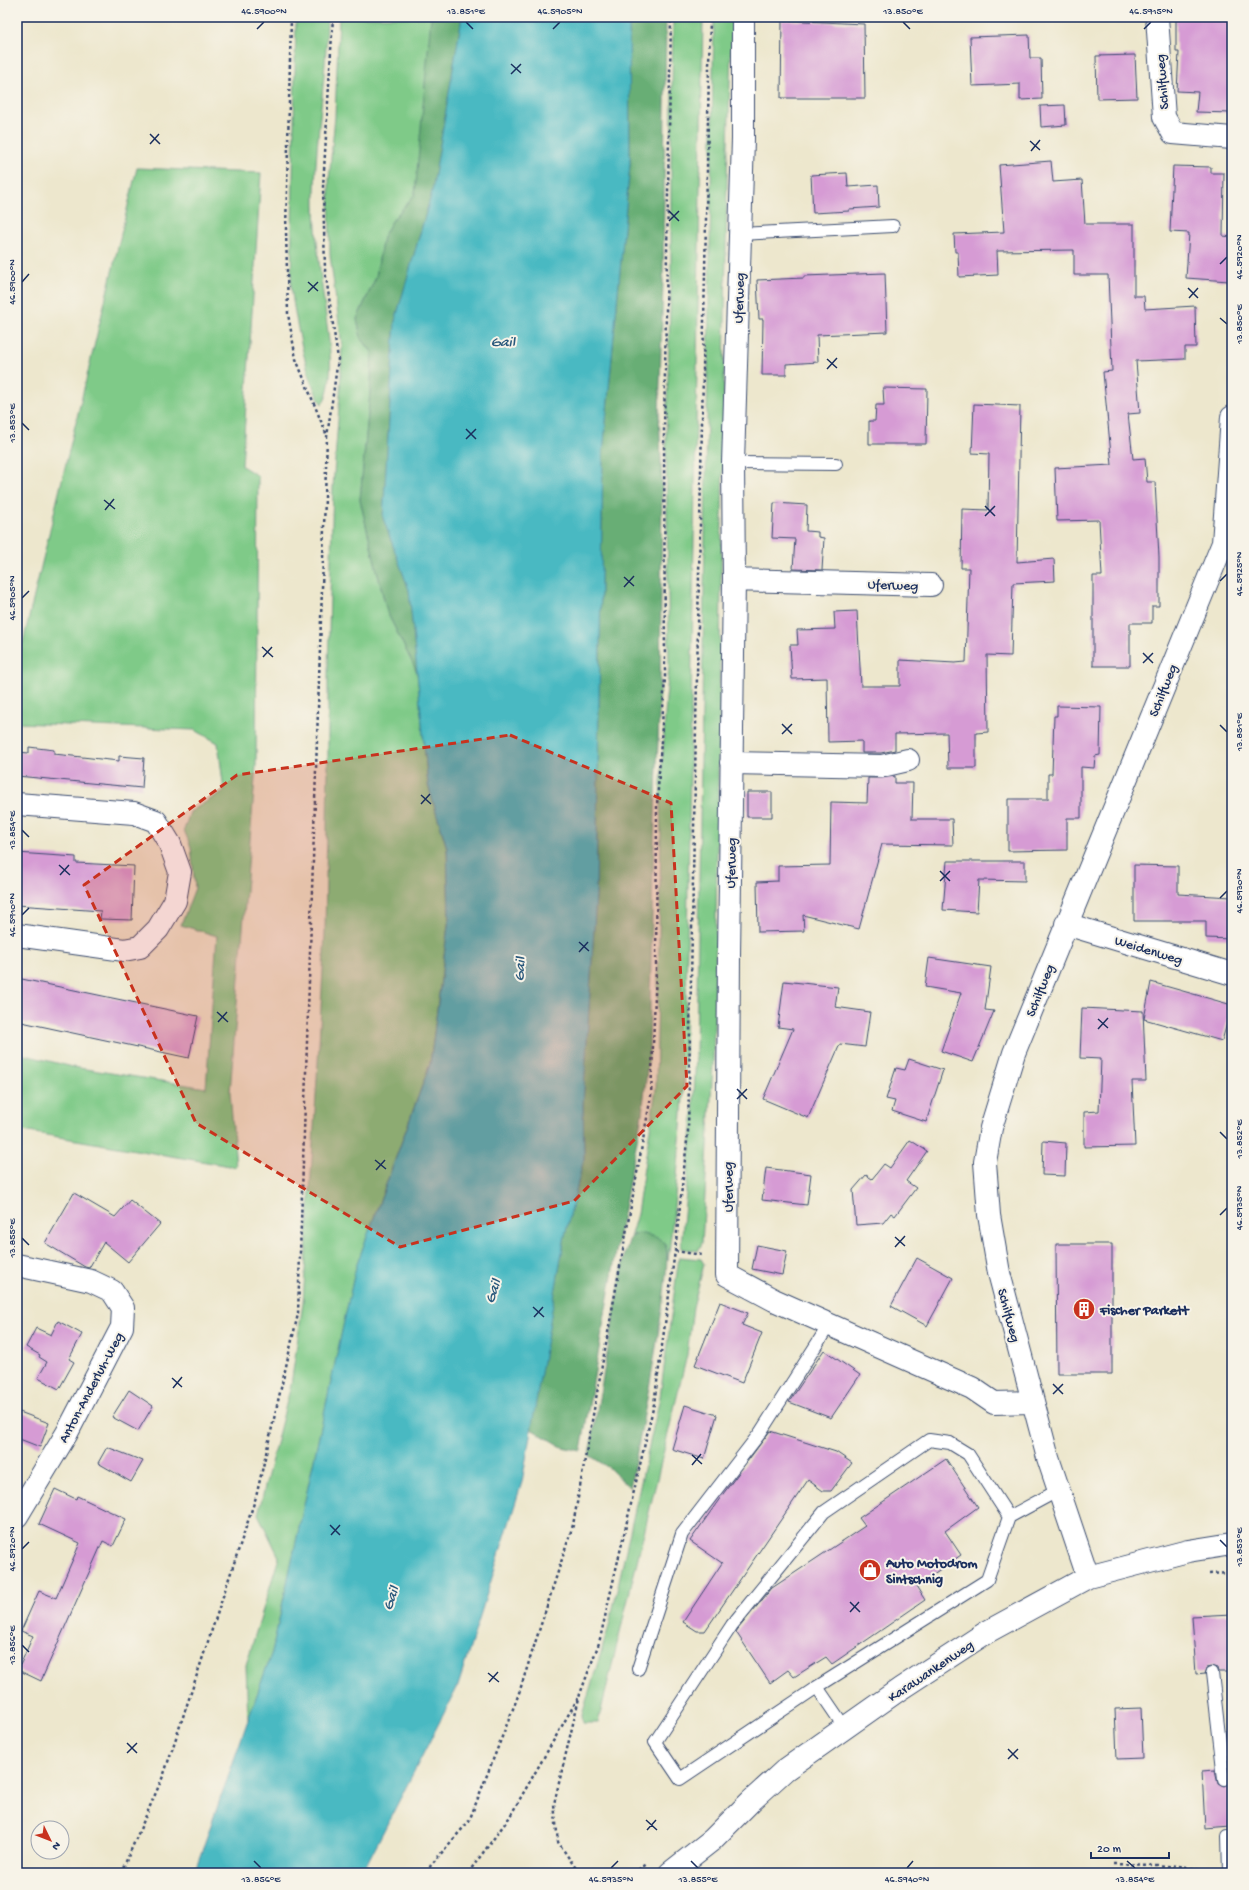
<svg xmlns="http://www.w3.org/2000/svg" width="1249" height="1890" viewBox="0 0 1249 1890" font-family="'Gochi Hand',sans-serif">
<rect width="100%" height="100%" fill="#f7f3e8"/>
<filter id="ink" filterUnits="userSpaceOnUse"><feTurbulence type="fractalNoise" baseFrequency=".025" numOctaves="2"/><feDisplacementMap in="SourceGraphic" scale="8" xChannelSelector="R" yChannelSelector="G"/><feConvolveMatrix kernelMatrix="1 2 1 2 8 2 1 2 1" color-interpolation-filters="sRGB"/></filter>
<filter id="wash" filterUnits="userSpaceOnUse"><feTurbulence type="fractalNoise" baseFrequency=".012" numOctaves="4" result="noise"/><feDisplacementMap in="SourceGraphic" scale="16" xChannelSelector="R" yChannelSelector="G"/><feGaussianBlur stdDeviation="0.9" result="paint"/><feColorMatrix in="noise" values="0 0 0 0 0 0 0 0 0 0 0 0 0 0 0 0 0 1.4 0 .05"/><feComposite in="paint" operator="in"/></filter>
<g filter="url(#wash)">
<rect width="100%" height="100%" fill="#ede7cd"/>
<path fill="#7fca88" stroke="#4d7c73" d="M 296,17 L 327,17 C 327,75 316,131 315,189 C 314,229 320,270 325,309 C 328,335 337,382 322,404 C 307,384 294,312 291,286 Z
M 339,17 L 434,17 L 415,194 L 392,221 L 383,237 L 376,277 L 357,319 L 361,338 L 372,352 L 371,382 L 360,500 L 387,612 L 417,672 L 428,785 L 447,848 L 449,918 L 430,1064 L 356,1267 L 272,1652 L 248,1721 L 246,1665 L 279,1557 L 258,1514 L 291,1385 L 303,1303 L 318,1063 L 325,933 L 328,768 L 328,667 L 333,487 L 340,393 L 342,346 L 330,255 L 329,179 L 335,117 Z
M 673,17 L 703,17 L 685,1059 C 682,1127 676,1194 668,1261 L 666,1245 L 633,1234 L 630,1238 L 637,1214 L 656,1089 L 661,836 L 660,799 L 666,699 L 669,667 L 666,436 L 671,280 L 671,168 Z
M 714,17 L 732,17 L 727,179 L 715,991 L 713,1064 L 702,1243 L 698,1251 L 683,1249 L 681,1246 L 693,1117 L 696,1053 Z
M 137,168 L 261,173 L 242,466 L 258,476 L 256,765 L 230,1092 L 236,1167 L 17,1130 L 17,1053 L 73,1067 L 206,1088 L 217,936 L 181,925 L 195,888 L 191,847 L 184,830 L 190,812 L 224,791 L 218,743 L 195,730 L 17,723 L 17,667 Z
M 679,1257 L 701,1259 L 704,1264 L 693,1307 L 687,1355 L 598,1723 L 583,1723 L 582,1715 L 609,1626 L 660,1397 Z"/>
<path fill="#67ae74" stroke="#416e69" d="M 431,17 L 462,17 L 432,192 L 395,321 L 383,518 L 409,590 L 417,672 L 387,612 L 360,500 L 371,382 L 372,352 L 361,338 L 357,319 L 376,277 L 383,237 L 392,221 L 415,194 Z
M 629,17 L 666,17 L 663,283 L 659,414 L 662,485 L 660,688 L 653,872 L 649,1054 L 642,1114 L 619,1235 L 581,1451 L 562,1447 L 531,1429 L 565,1235 L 584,1158 L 583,1104 L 596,895 L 603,453 L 630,164 Z
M 638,1233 C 646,1235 660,1236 665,1244 C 676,1260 636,1456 630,1488 L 609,1468 L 589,1455 L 625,1253 L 630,1238 Z"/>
<path fill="#4ab9c2" stroke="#327490" d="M 462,17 L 629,17 L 630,164 L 603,453 L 596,895 L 583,1104 L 584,1158 L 565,1235 L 522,1482 L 458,1686 L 362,1873 L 194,1873 L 272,1652 L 356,1267 L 430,1064 L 449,918 L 447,848 L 428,785 L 409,590 L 383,518 L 395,321 L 432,192 Z"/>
<g id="blocks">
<path fill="#d69bd4" d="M 1176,17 L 1232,17 L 1232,113 L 1196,112 L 1198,92 L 1177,91 L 1179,52 L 1176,52 Z
M 782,20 L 864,24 L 865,98 L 781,98 Z
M 1029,35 L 1030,58 L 1041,58 L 1042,99 L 1020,100 L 1020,84 L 972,86 L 970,37 Z
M 1135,55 L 1137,98 L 1097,99 L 1096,56 Z
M 1065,105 L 1066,125 L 1041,127 L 1040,106 Z
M 1051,161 L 1053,182 L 1082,180 L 1085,224 L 1134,224 L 1134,296 L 1144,296 L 1145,309 L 1195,306 L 1196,347 L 1185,347 L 1185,359 L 1136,361 L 1140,413 L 1128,414 L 1133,459 L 1145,458 L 1147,482 L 1155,482 L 1159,557 L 1159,606 L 1152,606 L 1152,623 L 1130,623 L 1130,666 L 1093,666 L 1093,576 L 1102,576 L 1099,520 L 1057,521 L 1055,468 L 1112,465 L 1103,372 L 1112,371 L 1108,275 L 1074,275 L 1074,250 L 997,251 L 998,275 L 959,277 L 958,252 L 955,252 L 954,234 L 1004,232 L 999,165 Z
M 1173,166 L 1211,167 L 1211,173 L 1224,173 L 1223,236 L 1232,237 L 1229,281 L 1186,278 L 1189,233 L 1170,232 Z
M 847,173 L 848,187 L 878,185 L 879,207 L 849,209 L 849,211 L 813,213 L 811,175 Z
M 885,273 L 887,332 L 817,335 L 818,362 L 786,364 L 786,375 L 762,375 L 763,319 L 759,319 L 757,280 L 804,278 L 804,276 Z
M 883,388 L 927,389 L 926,444 L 869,444 L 869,421 L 875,421 L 876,405 L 884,405 Z
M 974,404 L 1020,406 L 1017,562 L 1054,559 L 1055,581 L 1013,583 L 1011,656 L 987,655 L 988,732 L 976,733 L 976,768 L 948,768 L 947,733 L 895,734 L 895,750 L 881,753 L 862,753 L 862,741 L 828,742 L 827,678 L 792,679 L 790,645 L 798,645 L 797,630 L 835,629 L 834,612 L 857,611 L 861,686 L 900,686 L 900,660 L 955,663 L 966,662 L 969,568 L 961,568 L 962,509 L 988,510 L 989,454 L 972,453 Z
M 774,503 L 807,505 L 806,531 L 818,532 L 818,537 L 824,538 L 822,570 L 793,569 L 795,539 L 772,538 Z
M 1057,706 L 1101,707 L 1100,755 L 1095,756 L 1094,768 L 1081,767 L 1081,818 L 1067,818 L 1067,850 L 1008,851 L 1008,799 L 1048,799 L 1048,774 L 1052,774 L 1054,716 L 1057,716 Z
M 29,747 L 54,750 L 54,754 L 119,761 L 119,756 L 144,758 L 142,788 L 17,776 L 17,752 L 29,753 Z
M 895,776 L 895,783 L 913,783 L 912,819 L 952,819 L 953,845 L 882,844 L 859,929 L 803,915 L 804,931 L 758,932 L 757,882 L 778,881 L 778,866 L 830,865 L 831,802 L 867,803 L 868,778 L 882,778 Z
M 747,792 L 772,792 L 772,817 L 747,817 Z
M 17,853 L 76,857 L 76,863 L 134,866 L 132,920 L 100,919 L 101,911 L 17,905 Z
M 947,861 L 1025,861 L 1025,881 L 979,880 L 977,912 L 943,910 Z
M 1134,865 L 1178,866 L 1178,894 L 1232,897 L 1232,939 L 1206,938 L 1206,921 L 1134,921 Z
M 929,958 L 991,967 L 985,1010 L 994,1011 L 973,1062 L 941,1051 L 961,993 L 925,987 Z
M 17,978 L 198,1016 L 189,1058 L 17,1021 Z
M 784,981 L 838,987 L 835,1007 L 870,1012 L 865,1047 L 840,1044 L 808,1118 L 763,1099 L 793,1029 L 778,1027 Z
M 1151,982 L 1232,1005 L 1222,1041 L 1144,1019 Z
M 1082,1008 L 1143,1011 L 1146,1081 L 1132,1081 L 1135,1146 L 1084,1147 L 1084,1112 L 1099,1111 L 1101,1059 L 1080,1058 Z
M 909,1059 L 943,1070 L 926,1122 L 892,1111 L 895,1101 L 886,1099 L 896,1068 L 905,1070 Z
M 910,1140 L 927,1151 L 906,1181 L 916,1188 L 895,1216 L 891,1213 L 883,1223 L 856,1225 L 853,1190 L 866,1175 L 872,1179 L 884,1164 L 890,1168 Z
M 1043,1141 L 1066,1143 L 1065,1176 L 1042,1175 Z
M 766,1168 L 811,1174 L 807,1205 L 762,1200 Z
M 74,1193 L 115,1217 L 130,1200 L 160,1224 L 128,1262 L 104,1242 L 89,1268 L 85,1267 L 45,1243 Z
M 1056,1244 L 1112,1244 L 1112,1374 L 1057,1374 Z
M 757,1245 L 787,1251 L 782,1275 L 752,1269 Z
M 917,1258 L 953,1278 L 927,1326 L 891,1306 Z
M 720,1302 L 748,1313 L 742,1325 L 762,1333 L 742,1383 L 695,1365 Z
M 58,1321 L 82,1334 L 69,1359 L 74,1362 L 59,1389 L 38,1378 L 47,1362 L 39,1357 L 40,1355 L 26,1347 L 36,1328 L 51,1335 Z
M 824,1350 L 860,1375 L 831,1418 L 789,1402 Z
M 129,1390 L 153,1406 L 138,1431 L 112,1417 Z
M 685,1405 L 717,1415 L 704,1459 L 672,1449 Z
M 17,1411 L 49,1423 L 40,1447 L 17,1438 Z
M 770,1431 L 836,1452 L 852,1463 L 831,1491 L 823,1491 L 808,1480 L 705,1631 L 697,1631 L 683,1622 L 722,1563 L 690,1541 L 723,1494 Z
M 107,1447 L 143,1461 L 131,1482 L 98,1463 Z
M 946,1459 L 978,1507 L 945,1531 L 961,1555 L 916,1586 L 925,1600 L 832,1664 L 826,1657 L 794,1677 L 788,1670 L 770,1683 L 736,1632 L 738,1629 L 772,1588 L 865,1526 L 859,1518 Z
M 55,1489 L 76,1499 L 77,1496 L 126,1519 L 113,1546 L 103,1541 L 41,1681 L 18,1670 L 33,1636 L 21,1631 L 39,1591 L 56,1598 L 80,1543 L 39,1524 Z
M 1232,1614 L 1232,1672 L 1219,1672 L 1218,1668 L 1212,1666 L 1207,1667 L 1205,1673 L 1196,1674 L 1192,1616 Z
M 1141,1708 L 1143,1758 L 1117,1759 L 1115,1709 Z
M 1230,1769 L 1232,1769 L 1232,1826 L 1205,1828 L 1202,1771 L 1215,1770 L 1218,1783 L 1224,1786 L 1231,1782 Z"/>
</g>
</g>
<g filter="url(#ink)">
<use href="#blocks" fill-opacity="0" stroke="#3a4b6f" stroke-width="1"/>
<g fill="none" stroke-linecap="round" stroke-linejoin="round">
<g stroke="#3a4b6f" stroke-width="14">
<path id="lane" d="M 740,234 L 893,226
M 733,463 L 836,464
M 1009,1517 L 987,1580 L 817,1687 L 680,1779 L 655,1742 L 732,1625 L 824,1512 L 929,1440 L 950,1443 L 968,1454 L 1009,1517 L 1059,1490
M 638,1669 L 682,1534 L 760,1433 L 829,1325
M 1212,1673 L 1224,1779
M 817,1687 L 845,1728
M 1228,1836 L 1229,1873"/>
</g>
<g stroke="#3a4b6f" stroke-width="24">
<path id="street" d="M 743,17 L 743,139 L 733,463 L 734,580 L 729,955 L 727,1275 L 774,1300 L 972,1388 L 994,1403 L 1033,1402
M 1157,17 L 1164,117 L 1173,133 L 1232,138
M 734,580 L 931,585
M 731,763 L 882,766 L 908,760
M 17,804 L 134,813 L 156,821 L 170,844 L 180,872 L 175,901 L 158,929 L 140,947 L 124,950 L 17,935
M 1066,924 L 1232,974
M 17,1265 L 91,1281 L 112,1291 L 123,1308 L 122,1327 L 67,1433 L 17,1516
M 1088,1577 L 1048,1458 L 999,1273 L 989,1215 L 985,1162 L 991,1128 L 1014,1053 L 1223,543 L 1232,417
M 670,1873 L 712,1840 L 751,1801 L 785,1770 L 900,1689 L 987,1632 L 1088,1577 L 1188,1551 L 1232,1544"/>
</g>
<path stroke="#3a4b6f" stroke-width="2.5" stroke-dasharray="3 3" stroke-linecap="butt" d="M 291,17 L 286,230 L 288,314 L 296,359 L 327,436
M 675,1251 L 702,1255
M 1209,1574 L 1232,1573
M 1113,1864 L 1157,1865 L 1209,1870
M 121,1873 L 164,1774 L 256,1497 L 298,1314 L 327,437 L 338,359 L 325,270 L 323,187 L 333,17
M 427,1873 L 431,1865 L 469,1821 L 518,1696 L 573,1525 L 651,1096 L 656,970 L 657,805 L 665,677 L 664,430 L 671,17
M 468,1873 L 509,1818 L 578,1698
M 579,1873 L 558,1842 L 554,1804 L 580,1694 L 599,1643 L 654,1404 L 675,1251 L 688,1132 L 710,17
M 633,1873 L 647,1864"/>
<use href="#lane" stroke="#fff" stroke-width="12"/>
<use href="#street" stroke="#fff" stroke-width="22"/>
</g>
</g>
<path fill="#c8321e" fill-opacity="0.2" stroke="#c8321e" stroke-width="3" stroke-dasharray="8 5" stroke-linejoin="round" d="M 510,735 L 671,803 L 687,1086 L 574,1201 L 400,1247 L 196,1123 L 84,885 L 237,775 Z"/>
<path fill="none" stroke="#1b2f5e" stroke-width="1.5" d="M 466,22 L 473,29M 903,22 L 910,29M 257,29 L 264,22M 553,29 L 560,22M 1144,29 L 1151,22M 511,64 L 521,73M 511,74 L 521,64M 150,134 L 160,144M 1030,141 L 1040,150M 150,144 L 159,134M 1031,151 L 1040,140M 669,211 L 679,221M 669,221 L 679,211M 1220,264 L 1227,257M 22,282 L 29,274M 308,282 L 318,291M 1188,288 L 1198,298M 308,292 L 318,282M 1189,298 L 1198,288M 1220,318 L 1227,324M 827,359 L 837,368M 827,369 L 837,358M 22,423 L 29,430M 466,429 L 476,439M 466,439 L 476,429M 104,500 L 115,509M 985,506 L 995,516M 105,510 L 114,499M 985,516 L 995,506M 624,577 L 634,586M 1220,581 L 1227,574M 624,587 L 634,576M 22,598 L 29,591M 262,647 L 273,657M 1143,653 L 1153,663M 263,657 L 272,647M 1143,663 L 1153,653M 782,724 L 792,734M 1220,725 L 1227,732M 782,734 L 792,724M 421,795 L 431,804M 421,804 L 430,794M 22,830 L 29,837M 59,865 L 70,875M 940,871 L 950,881M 60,875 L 69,865M 940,881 L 950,871M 1220,898 L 1227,891M 22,915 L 29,908M 579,942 L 589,951M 579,952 L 588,942M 217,1012 L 228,1022M 1098,1019 L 1108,1028M 218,1022 L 227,1012M 1098,1029 L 1108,1018M 737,1089 L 747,1099M 737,1099 L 747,1089M 1220,1132 L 1227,1139M 375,1160 L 386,1169M 376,1170 L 385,1160M 1220,1215 L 1227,1208M 895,1237 L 905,1246M 22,1238 L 29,1245M 895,1247 L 905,1236M 533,1307 L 544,1317M 534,1317 L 543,1307M 172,1378 L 182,1387M 1053,1384 L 1063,1394M 173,1388 L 182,1377M 1053,1394 L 1063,1384M 692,1455 L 702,1464M 692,1465 L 701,1454M 330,1525 L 340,1535M 331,1535 L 340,1525M 1220,1540 L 1227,1547M 22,1549 L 29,1542M 850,1602 L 860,1612M 850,1612 L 859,1602M 22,1645 L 29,1652M 488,1673 L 499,1682M 489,1682 L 498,1672M 127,1743 L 137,1753M 1008,1749 L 1018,1759M 127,1753 L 137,1743M 1008,1759 L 1018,1749M 646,1820 L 657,1830M 647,1830 L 656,1820M 254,1861 L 261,1868M 691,1861 L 698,1868M 1127,1861 L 1135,1868M 611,1868 L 618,1861M 907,1868 L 913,1861"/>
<defs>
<g id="building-disc" transform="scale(1.15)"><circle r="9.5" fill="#c8321e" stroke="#f7f3e8"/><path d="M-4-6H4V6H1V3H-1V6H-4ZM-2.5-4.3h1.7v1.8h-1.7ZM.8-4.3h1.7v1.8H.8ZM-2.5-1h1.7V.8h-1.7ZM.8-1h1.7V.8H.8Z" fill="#fff"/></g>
<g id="shop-disc" transform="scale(1.15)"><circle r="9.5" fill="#c8321e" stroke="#f7f3e8"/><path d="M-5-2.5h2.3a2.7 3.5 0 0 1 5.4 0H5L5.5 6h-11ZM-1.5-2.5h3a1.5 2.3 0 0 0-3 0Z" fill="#fff"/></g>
</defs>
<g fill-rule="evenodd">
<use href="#building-disc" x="1084" y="1309"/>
<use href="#shop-disc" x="870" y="1570"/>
</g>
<g text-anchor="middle" stroke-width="4" stroke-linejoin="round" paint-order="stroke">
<g font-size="14" fill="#1b2f5e" stroke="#f7f3e8">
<text transform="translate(1161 82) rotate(-94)" y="5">Schilfweg</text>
<text transform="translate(738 298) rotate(-88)" y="5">Uferweg</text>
<text transform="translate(893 584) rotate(2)" y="5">Uferweg</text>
<text transform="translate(1162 690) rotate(-68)" y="5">Schilfweg</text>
<text transform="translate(730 863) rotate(-89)" y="5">Uferweg</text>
<text transform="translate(1149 949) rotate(17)" y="5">Weidenweg</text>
<text transform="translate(1039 990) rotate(-68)" y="5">Schilfweg</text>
<text transform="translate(727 1187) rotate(-90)" y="5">Uferweg</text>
<text transform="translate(1010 1315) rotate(75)" y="5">Schilfweg</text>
<text transform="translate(90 1387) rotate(-62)" y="5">Anton-Anderluh-Weg</text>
<text transform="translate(930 1670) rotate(-34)" y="5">Karawankenweg</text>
</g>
<g font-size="14" font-weight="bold" fill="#1b2f5e" stroke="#f7f3e8" text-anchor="start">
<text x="1100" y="1314">Fischer Parkett</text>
<text x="886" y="1567">Auto Motodrom<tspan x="886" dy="16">Sintschnig</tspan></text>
</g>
<g font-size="15" font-style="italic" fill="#29587c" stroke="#f7f3e8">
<text x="503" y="346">Gail</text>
<text transform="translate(519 969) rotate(-87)" y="5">Gail</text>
<text transform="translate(492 1291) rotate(-72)" y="5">Gail</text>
<text transform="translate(390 1598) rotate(-72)" y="5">Gail</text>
</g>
</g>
<rect width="1249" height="1890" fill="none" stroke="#f7f3e8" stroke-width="44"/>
<g transform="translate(50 1840) rotate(133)"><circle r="19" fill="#f7f3e8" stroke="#9fa5b1"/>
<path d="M0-3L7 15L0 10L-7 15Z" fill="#c8321e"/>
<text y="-6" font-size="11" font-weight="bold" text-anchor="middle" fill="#1b2f5e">N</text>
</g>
<path d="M1091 1852v6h78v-6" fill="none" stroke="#1b2f5e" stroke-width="2"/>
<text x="1097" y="1852" font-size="12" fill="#1b2f5e" stroke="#f7f3e8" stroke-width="3" paint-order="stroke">20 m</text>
<rect x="22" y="22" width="1205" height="1846" fill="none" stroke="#1b2f5e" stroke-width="1.5"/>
<g font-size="10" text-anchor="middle" fill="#1b2f5e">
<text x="264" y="14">46.5900°N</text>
<text x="466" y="14">13.851°E</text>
<text x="560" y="14">46.5905°N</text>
<text x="903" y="14">13.850°E</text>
<text x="1151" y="14">46.5915°N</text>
<text transform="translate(1238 257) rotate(-90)" y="4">46.5920°N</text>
<text transform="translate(11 282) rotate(-90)" y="4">46.5900°N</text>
<text transform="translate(1238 324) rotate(-90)" y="4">13.850°E</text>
<text transform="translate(11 423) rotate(-90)" y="4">13.853°E</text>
<text transform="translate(1238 574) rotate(-90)" y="4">46.5925°N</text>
<text transform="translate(11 598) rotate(-90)" y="4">46.5905°N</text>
<text transform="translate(1238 732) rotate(-90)" y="4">13.851°E</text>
<text transform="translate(11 830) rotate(-90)" y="4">13.854°E</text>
<text transform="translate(1238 891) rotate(-90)" y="4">46.5930°N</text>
<text transform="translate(11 915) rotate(-90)" y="4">46.5910°N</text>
<text transform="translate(1238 1139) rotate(-90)" y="4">13.852°E</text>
<text transform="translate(1238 1208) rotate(-90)" y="4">46.5935°N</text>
<text transform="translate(11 1238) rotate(-90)" y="4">13.855°E</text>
<text transform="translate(1238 1547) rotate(-90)" y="4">13.853°E</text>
<text transform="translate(11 1549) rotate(-90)" y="4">46.5920°N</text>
<text transform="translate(11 1645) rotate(-90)" y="4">13.856°E</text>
<text x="261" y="1882">13.856°E</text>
<text x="611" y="1882">46.5935°N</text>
<text x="698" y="1882">13.855°E</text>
<text x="907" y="1882">46.5940°N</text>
<text x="1135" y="1882">13.854°E</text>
</g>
</svg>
